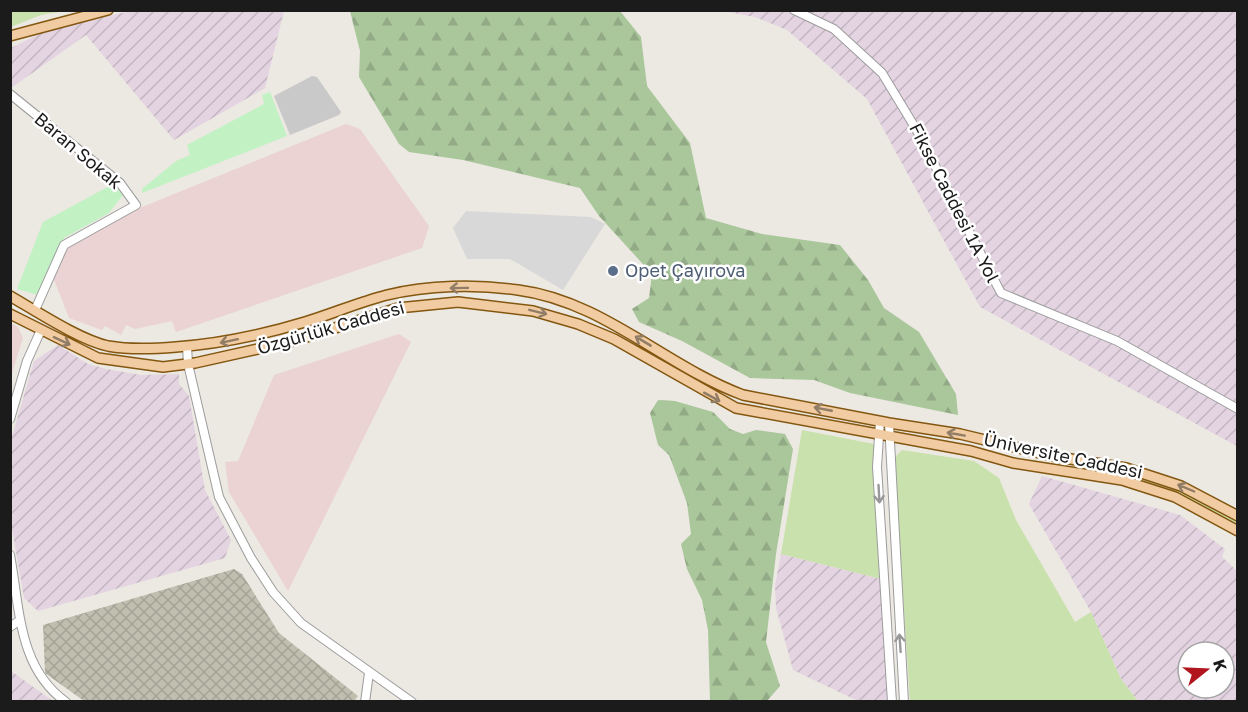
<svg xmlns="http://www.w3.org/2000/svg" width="1248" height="712" viewBox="0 0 1248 712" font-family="'Golos Text',sans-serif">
<defs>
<pattern id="industrial-furrows" width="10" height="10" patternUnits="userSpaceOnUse" patternTransform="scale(1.5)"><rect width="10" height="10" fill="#e4d4e2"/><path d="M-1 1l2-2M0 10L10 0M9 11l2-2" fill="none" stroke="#c3b5c1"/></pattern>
<pattern id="construction-cross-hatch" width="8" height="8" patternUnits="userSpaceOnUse" patternTransform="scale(1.5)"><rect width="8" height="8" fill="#bfbeaf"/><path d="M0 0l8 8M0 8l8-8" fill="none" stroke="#a4a396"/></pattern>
<pattern id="forest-firs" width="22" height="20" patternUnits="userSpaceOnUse" patternTransform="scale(1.5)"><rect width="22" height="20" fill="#aac79b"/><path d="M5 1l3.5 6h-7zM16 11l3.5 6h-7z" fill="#92aa85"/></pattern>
</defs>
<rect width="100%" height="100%" fill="#ece8e2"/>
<path fill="#d9d8d8" d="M 466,211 L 591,217 L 605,224 L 563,290 L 510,259 L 467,259 L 453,228 Z"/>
<path fill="#ebd2d3" d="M 346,124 L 360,129 L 429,226 L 422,248 L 176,332 L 172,321 L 135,329 L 126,325 L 121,335 L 105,326 L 102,330 L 69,318 L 53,277 L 69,246 L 125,214 Z
M 11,323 L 18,327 L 23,338 L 11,376 Z
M 399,334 L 411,342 L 288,591 L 229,492 L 225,462 L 238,461 L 274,375 Z"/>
<path fill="url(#industrial-furrows)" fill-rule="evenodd" d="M 130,11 L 284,11 L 265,88 L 174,140 L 86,35 L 11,88 L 11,48 L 43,32 Z
M 724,11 L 1237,11 L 1237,446 L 980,307 L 867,99 L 787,30 L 755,17 Z
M 58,345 L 88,364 L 106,369 L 141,375 L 179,374 L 179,384 L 189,396 L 205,490 L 231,540 L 225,558 L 38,611 L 24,598 L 11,523 L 11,440 L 34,361 Z
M 1042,476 L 1180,515 L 1225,549 L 1222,557 L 1237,571 L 1237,701 L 1138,701 L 1121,679 L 1091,612 L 1029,504 ZM 1188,652 L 1224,652 L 1224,688 L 1188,688 Z
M 781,554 L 881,579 L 888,701 L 858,701 L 793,670 L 776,608 L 775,585 Z
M 10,671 L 11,671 L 53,701 L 11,701 Z"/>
<path fill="#c9c9c9" d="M 312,76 L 317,77 L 341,112 L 339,115 L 290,135 L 274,96 Z"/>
<path fill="url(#construction-cross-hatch)" d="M 234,569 L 242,574 L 279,633 L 358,696 L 354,701 L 84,701 L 45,673 L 43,625 Z"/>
<path fill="#c9e1ac" d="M 11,10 L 65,10 L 65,11 L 41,15 L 11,27 Z
M 802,430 L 874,444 L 881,579 L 781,554 Z
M 902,450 L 974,461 L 999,478 L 1016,520 L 1075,622 L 1091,612 L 1121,679 L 1138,701 L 910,701 L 894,458 Z
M 1033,460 C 1052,463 1072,468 1092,469 C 1102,469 1110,469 1119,471 C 1160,480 1203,497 1237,521 L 1237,526 C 1171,482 1109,474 1032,462 Z"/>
<path fill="url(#forest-firs)" d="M 350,11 L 620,11 L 641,37 L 647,86 L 690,143 L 706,218 L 762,234 L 840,245 L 868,280 L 884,308 L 919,332 L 956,394 L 958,415 L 850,393 L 814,380 L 750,378 L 682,341 L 639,322 L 632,309 L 649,298 L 652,274 L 599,216 L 580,188 L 463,160 L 409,152 L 399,144 L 359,77 L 360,51 Z
M 658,400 L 675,401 L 713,412 L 730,429 L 743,434 L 756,430 L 785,434 L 793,449 L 776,554 L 766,642 L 780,686 L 767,701 L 710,701 L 708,630 L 702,600 L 687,569 L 681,544 L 691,534 L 687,503 L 669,455 L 658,445 L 650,413 Z"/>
<path fill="#c2f2c4" d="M 270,92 L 287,136 L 142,193 L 142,189 L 176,161 L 190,155 L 187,145 L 264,104 L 262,95 Z
M 113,184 L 123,195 L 109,213 L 64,238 L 38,295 L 17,289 L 43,222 Z"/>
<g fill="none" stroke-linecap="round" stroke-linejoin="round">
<g stroke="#9c9c9c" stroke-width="10">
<path id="minor" d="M 794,10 L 834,29 L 882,73 L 916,129 L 1001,293 L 1117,341 L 1238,409
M 10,94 L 120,183 L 136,205 L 64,245 L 35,310
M 187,346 L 188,364 L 219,497 L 251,558 L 273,592 L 301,623 L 412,702
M 10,419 L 27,361 L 41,330
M 880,421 L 877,467 L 892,702
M 889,423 L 904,702
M 10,555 C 20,608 18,668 66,702
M 10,627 L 20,620
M 365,702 L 369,673"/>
</g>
<g stroke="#835710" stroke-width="12">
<path id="major" d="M 10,36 L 108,10
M 10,296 C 36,311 80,340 108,346 C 130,350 153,349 176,347 C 220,344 262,335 305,322 C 332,314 359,302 387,295 C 428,285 476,284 518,290 C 603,301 665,366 743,395 L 889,423 L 960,434 L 1052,456 L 1126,468 L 1181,486 L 1238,516
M 10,314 L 98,358 L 163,367 L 195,363 L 294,341 L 398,308 L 458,302 L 533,311 L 578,324 L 614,339 L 736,408 L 971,451 L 1013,463 L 1122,480 L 1175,497 L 1238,531"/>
</g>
<use href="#minor" stroke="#fff" stroke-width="8"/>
<use href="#major" stroke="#f1cba2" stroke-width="9"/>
</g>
<defs><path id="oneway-shaft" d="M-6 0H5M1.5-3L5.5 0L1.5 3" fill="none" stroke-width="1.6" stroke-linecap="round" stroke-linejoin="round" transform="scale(1.5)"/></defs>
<g stroke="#917c65">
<use href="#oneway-shaft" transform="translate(459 288) rotate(179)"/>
<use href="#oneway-shaft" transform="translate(538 312) rotate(14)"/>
<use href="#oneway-shaft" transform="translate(62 341) rotate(25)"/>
<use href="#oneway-shaft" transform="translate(229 341) rotate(168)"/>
<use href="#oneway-shaft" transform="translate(643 341) rotate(-149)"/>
<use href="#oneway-shaft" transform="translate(712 397) rotate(29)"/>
<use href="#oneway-shaft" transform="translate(823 409) rotate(-169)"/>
<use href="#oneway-shaft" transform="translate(956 434) rotate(-170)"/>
<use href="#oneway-shaft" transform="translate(1186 488) rotate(-157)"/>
</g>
<g stroke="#989898">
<use href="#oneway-shaft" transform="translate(879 494) rotate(87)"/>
<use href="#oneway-shaft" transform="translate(900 643) rotate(-94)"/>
</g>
<circle fill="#5c6f8a" stroke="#fff" stroke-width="2" cx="613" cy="271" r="6"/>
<g text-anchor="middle" stroke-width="5" stroke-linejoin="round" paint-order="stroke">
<g font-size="18" fill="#1b1b1b" stroke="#fff">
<text transform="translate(78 151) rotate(40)" y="6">Baran Sokak</text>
<text transform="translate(954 203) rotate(63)" y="6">Fikse Caddesi 1A Yol</text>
<text transform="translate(331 328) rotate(-16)" y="6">Özgürlük Caddesi</text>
<text transform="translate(1063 456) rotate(12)" y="6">Üniversite Caddesi</text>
</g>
<g font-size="18" fill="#4e5e75" stroke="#fff" text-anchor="start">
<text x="625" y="277">Opet Çayırova</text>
</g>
</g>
<rect width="1248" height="712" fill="none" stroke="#1b1b1b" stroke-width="24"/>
<g transform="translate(1206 670) rotate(72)"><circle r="28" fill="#ffffff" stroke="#a4a4a4" stroke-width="1.5"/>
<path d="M0-4.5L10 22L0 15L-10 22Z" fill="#b1151d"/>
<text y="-9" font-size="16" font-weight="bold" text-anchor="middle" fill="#1b1b1b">K</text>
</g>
</svg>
